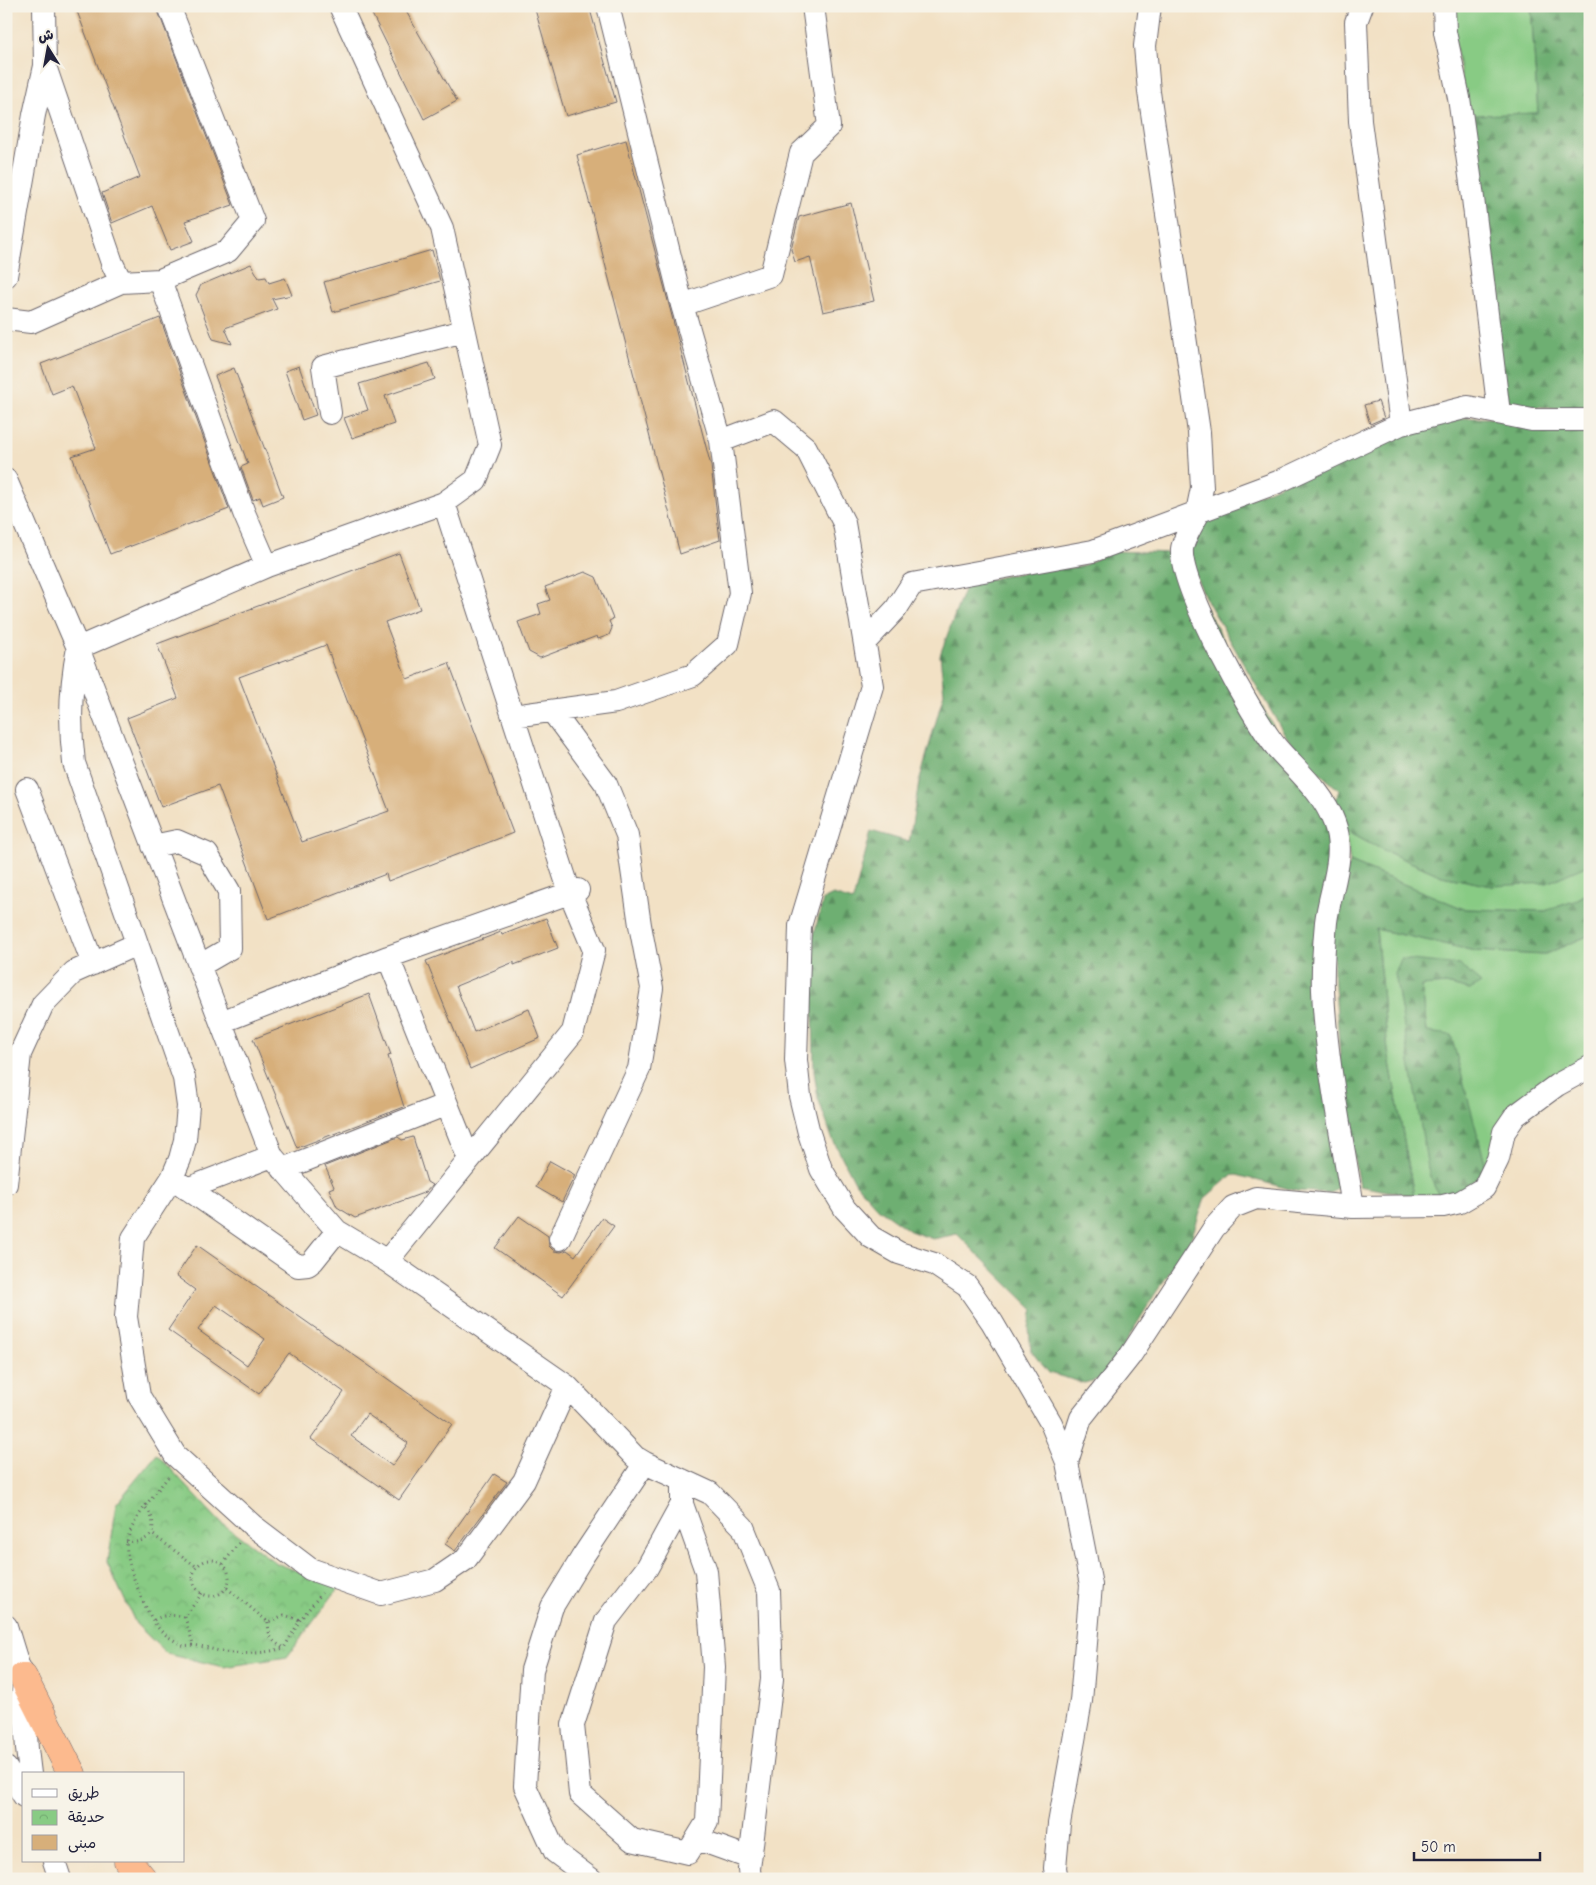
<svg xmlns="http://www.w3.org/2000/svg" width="1596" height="1885" viewBox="0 0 1596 1885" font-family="'Comic Neue','Playpen Sans Arabic',sans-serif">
<defs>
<pattern id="forest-firs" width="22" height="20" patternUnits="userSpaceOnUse" patternTransform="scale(1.25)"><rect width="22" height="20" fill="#6eaf72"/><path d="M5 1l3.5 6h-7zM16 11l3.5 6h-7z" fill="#5a8e5f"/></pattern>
<pattern id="park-crowns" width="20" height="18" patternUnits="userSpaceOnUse" patternTransform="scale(1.25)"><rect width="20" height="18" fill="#88cb84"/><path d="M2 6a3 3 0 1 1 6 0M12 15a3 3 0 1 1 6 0" fill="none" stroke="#75ae73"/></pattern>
</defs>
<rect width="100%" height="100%" fill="#f7f3e8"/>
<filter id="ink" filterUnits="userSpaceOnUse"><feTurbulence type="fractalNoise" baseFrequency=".02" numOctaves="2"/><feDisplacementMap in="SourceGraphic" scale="10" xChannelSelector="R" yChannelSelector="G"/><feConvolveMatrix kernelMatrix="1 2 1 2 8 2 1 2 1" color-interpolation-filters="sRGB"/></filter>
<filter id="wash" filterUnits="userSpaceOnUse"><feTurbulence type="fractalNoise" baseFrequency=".0096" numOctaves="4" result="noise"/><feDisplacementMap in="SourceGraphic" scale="20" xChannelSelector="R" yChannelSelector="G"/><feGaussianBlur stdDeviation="1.12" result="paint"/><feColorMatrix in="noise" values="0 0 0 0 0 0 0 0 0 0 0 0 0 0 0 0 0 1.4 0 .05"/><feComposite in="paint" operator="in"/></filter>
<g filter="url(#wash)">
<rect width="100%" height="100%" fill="#f2e1c5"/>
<path fill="#88cb84" stroke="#557660" d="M 1449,6 L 1531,6 L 1538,113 L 1468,116 Z
M 1345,829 L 1383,850 L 1442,876 L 1492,886 L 1581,868 L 1590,863 L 1590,892 L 1574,901 L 1545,911 L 1464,909 L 1350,862 Z
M 1376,929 L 1475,951 L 1543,955 L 1590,935 L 1590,1062 L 1524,1103 L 1487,1170 L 1427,1032 L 1422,986 L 1446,984 L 1470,990 L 1401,959 L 1429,1174 L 1438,1194 L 1414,1196 L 1388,1051 Z"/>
<path fill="url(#forest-firs)" stroke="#486856" d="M 1531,6 L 1590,6 L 1590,410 L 1515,405 L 1503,395 L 1473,115 L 1538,113 Z
M 1447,418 L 1495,418 L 1590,428 L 1590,863 L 1581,868 L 1547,883 L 1492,886 L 1442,876 L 1383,850 L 1345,829 L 1334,808 L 1339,790 L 1300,756 L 1282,730 L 1205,597 L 1190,563 L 1193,534 L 1207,518 L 1395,433 Z
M 1113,551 L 1174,553 L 1335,834 L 1321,913 L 1346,1181 L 1331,1193 L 1297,1191 L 1233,1174 L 1205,1198 L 1190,1242 L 1155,1294 L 1104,1378 L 1084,1383 L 1049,1373 L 1031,1351 L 1029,1328 L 1033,1309 L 957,1234 L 933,1239 L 910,1231 L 879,1209 L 856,1184 L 832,1138 L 818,1098 L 814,1071 L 812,942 L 823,900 L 833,895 L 853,901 L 871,831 L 909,842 L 919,782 L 944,693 L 940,655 L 966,584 L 1030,571 L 1080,567 Z
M 1350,862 L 1464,909 L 1545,911 L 1574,901 L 1590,892 L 1590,935 L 1543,955 L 1475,951 L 1376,929 L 1388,1051 L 1414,1196 L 1359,1186 L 1343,1099 L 1332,944 L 1339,897 Z
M 1401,959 L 1460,965 L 1481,983 L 1470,990 L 1446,984 L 1422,986 L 1427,1032 L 1451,1035 L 1487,1170 L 1456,1196 L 1438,1194 L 1429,1174 L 1395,974 Z"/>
<path fill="url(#park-crowns)" stroke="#557660" d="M 157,1454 L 219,1521 L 276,1563 L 339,1587 L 287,1657 L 224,1667 L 167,1654 L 136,1624 L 107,1562 L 116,1504 Z"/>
<g id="blocks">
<path fill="#d7af7a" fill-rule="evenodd" d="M 75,6 L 156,6 L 233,205 L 185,221 L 194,241 L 170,250 L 152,206 L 112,223 L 102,193 L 140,177 Z
M 368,6 L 403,6 L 457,101 L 424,119 Z
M 534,6 L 589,6 L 616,102 L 566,116 Z
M 626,140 L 711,466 L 720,540 L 680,554 L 577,155 Z
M 851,203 L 874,301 L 823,312 L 810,257 L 795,262 L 791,249 L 799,217 Z
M 432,250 L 440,281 L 333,312 L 324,282 Z
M 251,264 L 259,278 L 266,277 L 269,283 L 285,278 L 292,295 L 272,299 L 277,309 L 225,328 L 232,344 L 213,339 L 196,295 L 201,285 Z
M 160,318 L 229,509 L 110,554 L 72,456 L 96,448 L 72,386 L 52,394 L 41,364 Z
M 429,363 L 435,379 L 385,396 L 394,424 L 352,438 L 344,418 L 368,410 L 359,384 Z
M 299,366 L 316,415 L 302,420 L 285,371 Z
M 234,368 L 283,497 L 263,505 L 260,497 L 253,500 L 241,467 L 248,464 L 215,376 Z
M 1378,401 L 1384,418 L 1370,424 L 1364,405 Z
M 399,553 L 420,609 L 385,622 L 407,679 L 449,663 L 513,833 L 388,881 L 386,874 L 268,919 L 218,786 L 161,807 L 127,718 L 178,698 L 157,644 ZM 326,645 L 389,811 L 302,842 L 239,677 Z
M 585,572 L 596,577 L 613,619 L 609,621 L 612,628 L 609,635 L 598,639 L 597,636 L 540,658 L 529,652 L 518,622 L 541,614 L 538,604 L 550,600 L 545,587 Z
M 546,918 L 558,948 L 514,965 L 514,962 L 456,986 L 474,1032 L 529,1009 L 540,1038 L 470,1069 L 426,961 L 501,932 L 502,935 Z
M 369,994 L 391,1055 L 388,1056 L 404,1107 L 297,1148 L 253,1039 Z
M 398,1137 L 402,1140 L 413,1137 L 427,1182 L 432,1185 L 426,1192 L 355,1218 L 337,1207 L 329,1189 L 334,1187 L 325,1166 Z
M 550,1161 L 575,1175 L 562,1202 L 536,1187 Z
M 519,1216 L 548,1236 L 549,1246 L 554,1251 L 561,1252 L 567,1250 L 575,1256 L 602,1218 L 614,1226 L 563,1296 L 495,1248 Z
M 197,1245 L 452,1424 L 399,1500 L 311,1439 L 344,1392 L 289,1353 L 259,1394 L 168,1330 L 195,1290 L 176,1276 ZM 216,1305 L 265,1339 L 247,1365 L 198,1330 ZM 367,1414 L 408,1443 L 392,1466 L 351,1436 Z
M 494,1474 L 507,1482 L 455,1551 L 445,1544 Z"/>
</g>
</g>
<g filter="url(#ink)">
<use href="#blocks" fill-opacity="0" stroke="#6b656b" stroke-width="1"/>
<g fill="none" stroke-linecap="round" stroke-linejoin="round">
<g stroke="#6b656b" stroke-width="24">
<path id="minor" d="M 340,6 L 442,228 L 490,445 L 476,480 L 444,503 L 267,566 L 78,648 C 70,687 69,723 74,763 L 184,1078 L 188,1106 L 185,1140 L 180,1159 L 172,1178 L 133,1238 L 126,1317 L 139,1396 L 175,1455 L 252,1525 L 310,1569 L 381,1594 L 435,1580 L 466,1559 L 524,1481 L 567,1386
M 1150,6 L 1145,46 L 1149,92 L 1199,432 L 1202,488 L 1197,512
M 1362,6 L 1356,22 L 1360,121 L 1401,424
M 1444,6 L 1445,32 L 1459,98 L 1472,190 L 1499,413
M 45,66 L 112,263 L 121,282
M 6,276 L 34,115 L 45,66 L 44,6
M 160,280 L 244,513 L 267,566
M 682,305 L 771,275 L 801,153 L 829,126 L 813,6
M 6,319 L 31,322 L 121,282 L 160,280 L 228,251 L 253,221 L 169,6
M 330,413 L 323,367 L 464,331
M 721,441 L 774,421 L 806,448 L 844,523 L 872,686 L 800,926 L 796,1060 L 800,1096 L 809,1133 L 821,1169 L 845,1209 L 871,1237 L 899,1253 L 934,1264 L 967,1286 L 992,1322 L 1051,1423 L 1067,1462 L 1091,1585 L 1081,1701 L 1059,1824 L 1055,1868 L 1057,1879
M 6,480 L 78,648 L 272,1156 L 337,1231 L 387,1261 L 567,1386 L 635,1457 L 645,1463 L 710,1493 L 743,1527 L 769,1591 L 772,1679 L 749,1869 L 750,1879
M 1200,511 C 1195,520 1183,539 1182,549 C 1179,586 1252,718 1277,748 C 1298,772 1323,792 1334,822 C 1347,855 1330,889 1326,922 C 1324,944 1322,968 1323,990 C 1326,1063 1342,1136 1353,1207
M 865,642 L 896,609 L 912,584 L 1093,551 L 1278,482 L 1401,424 L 1468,407 L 1532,420 L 1590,420
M 552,711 L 606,784 L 627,835 L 640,925 L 652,988 L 639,1069 L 560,1239
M 513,716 L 616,702 L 693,675 L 728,644 L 740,593 L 721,441 L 682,305 L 608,6
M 27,789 L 93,964
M 153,846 L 177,841 L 207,854 L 229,891 L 230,948 L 199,966
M 388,957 L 469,1159
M 221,1022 L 388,957 L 578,890
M 283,1169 L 447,1104
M 172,1178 L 298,1266 L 308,1265 L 313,1261 L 337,1231
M 6,1184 L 20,1054 L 43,1004 L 74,972 L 137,944
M 187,1189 L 272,1156
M 387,1261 L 573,1032 L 594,950 L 570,893 L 444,503
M 1067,1462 L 1081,1418 L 1130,1356 L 1214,1228 L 1233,1207 L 1256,1198 L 1353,1207 L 1443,1206 L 1460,1202 L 1484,1188 L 1498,1159 L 1504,1132 L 1515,1116 L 1557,1085 L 1590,1067
M 682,1504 L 647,1568 L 606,1621 L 573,1725 L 580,1794 L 632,1840 L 688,1853 L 707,1822 L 714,1667 L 706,1571 L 682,1504 L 682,1480
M 6,1626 L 18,1665
M 6,1654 C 30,1667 29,1703 6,1715
M 23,1692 L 27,1749 L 30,1774
M 6,1768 L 24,1796
M 697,1839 L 750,1858
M 54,1861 L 60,1879
M 591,1879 L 555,1852 L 525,1786 L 532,1670 L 552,1607 L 583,1556 L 645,1463"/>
</g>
<g stroke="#6b656b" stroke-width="29">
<path id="highway" d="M 23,1677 L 72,1774
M 128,1861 L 143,1879"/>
</g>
<path stroke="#6b656b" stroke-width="3" stroke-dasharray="1 4" stroke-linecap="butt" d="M 168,1477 C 155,1494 131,1520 127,1542 C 123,1559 148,1619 161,1631 C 167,1637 176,1641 183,1646 C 198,1643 211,1650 225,1652 C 244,1655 266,1653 284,1648 L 300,1620 L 322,1593
M 146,1508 C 153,1516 154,1524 152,1534 L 197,1567
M 126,1542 C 137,1543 144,1541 152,1534
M193 1578a18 18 0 1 1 36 0a18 18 0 1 1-36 0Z
M 223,1564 L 241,1540
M 227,1588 L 268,1622 L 284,1615 L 300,1620
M 185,1617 L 193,1644
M 154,1620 C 164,1614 174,1615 185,1617 L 202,1593
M 268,1622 C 269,1637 270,1640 284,1648"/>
<use href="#minor" stroke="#fff" stroke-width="22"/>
<use href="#highway" stroke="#fcba8e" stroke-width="28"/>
</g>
</g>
<rect width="1596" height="1885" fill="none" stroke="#f7f3e8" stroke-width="25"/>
<rect x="22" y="1772" width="162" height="90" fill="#f7f3e8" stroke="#a29fa3"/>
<rect x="32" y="1789" width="25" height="8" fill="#ffffff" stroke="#a29fa3"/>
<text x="68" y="1798" font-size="15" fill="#22223b">طريق</text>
<rect x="32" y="1810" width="25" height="15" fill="url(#park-crowns)" stroke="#a29fa3"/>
<text x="68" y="1822" font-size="15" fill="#22223b">حديقة</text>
<rect x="32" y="1835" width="25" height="15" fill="#d7af7a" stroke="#a29fa3"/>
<text x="68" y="1848" font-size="15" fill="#22223b">مبنى</text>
<g transform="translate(48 48) rotate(349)" stroke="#f7f3e8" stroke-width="4" paint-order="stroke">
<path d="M0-4L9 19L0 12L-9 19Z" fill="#22223b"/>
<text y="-8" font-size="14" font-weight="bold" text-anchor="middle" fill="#22223b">ش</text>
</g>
<path d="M1414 1852v8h126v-8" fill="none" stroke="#22223b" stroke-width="2.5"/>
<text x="1421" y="1852" font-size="15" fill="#22223b" stroke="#f7f3e8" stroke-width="4" paint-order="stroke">50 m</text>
</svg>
